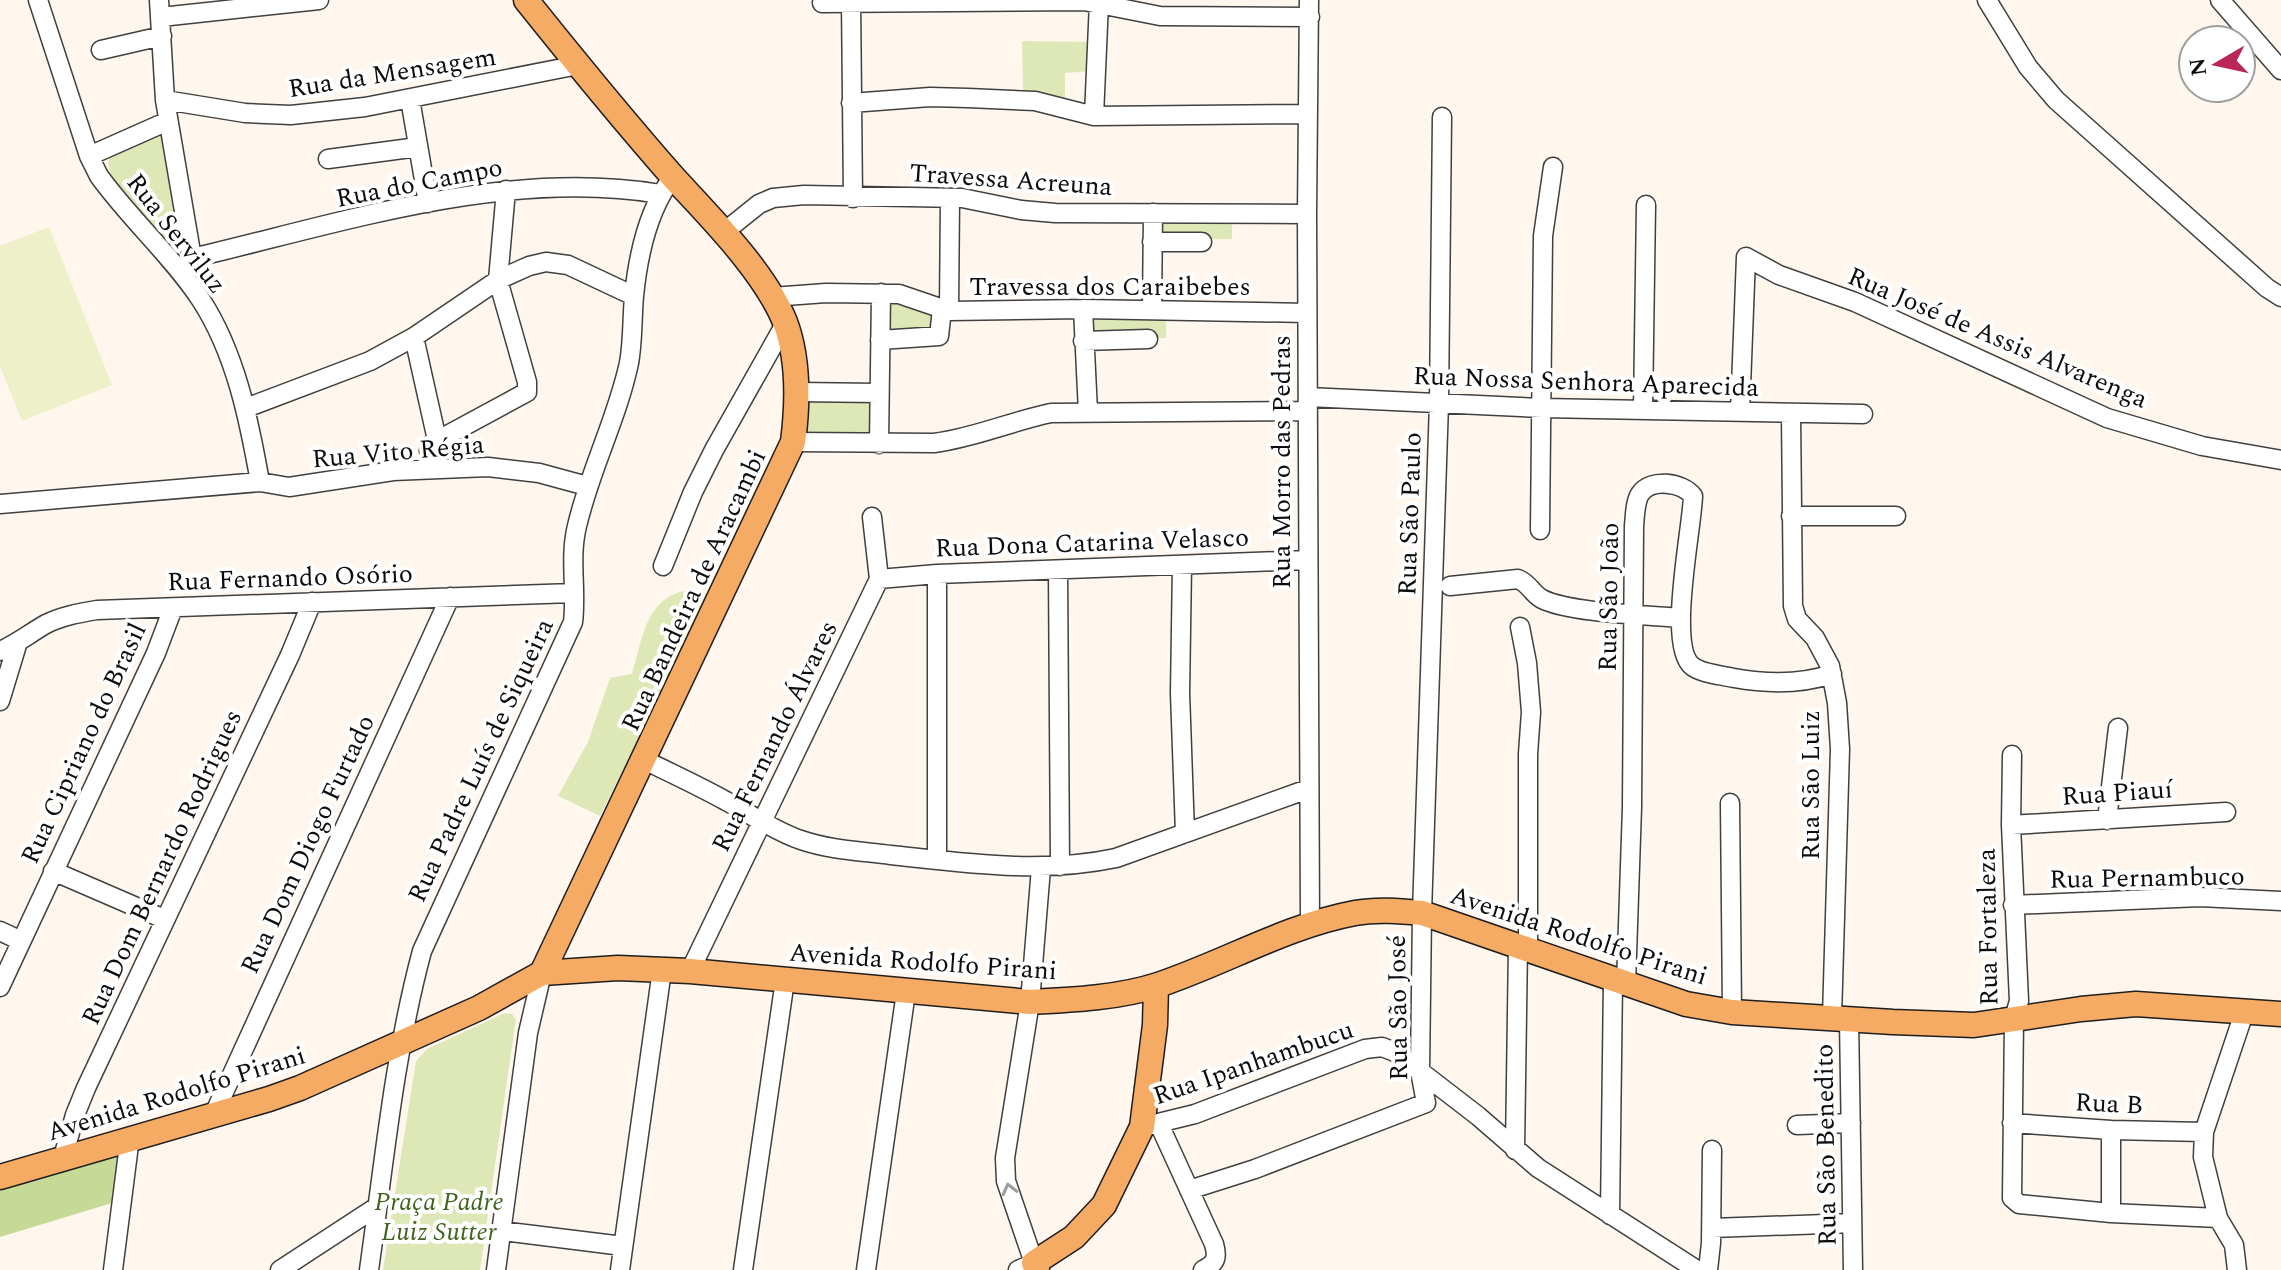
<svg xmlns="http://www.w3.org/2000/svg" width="2281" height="1270" viewBox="0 0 2281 1270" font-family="Spectral,serif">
<rect width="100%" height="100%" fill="#fff6ed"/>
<path fill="#dee8b7" d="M 1022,41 L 1093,42 L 1092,71 L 1065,73 L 1065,102 L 1023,90 Z
M 159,135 L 162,136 L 182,248 L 174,253 L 112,180 L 108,164 L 110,156 Z
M 1152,219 L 1232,219 L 1232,239 L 1152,240 Z
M 883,301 L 931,307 L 937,333 L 885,334 Z
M 1166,317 L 1166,338 L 1087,338 L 1087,318 Z
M 871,398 L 877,434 L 812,434 L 804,428 L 807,400 Z
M 696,589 L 710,595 L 600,816 L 558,796 L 588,742 L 610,678 L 632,674 C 644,634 646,593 696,589 Z
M 505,1013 L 512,1014 L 516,1019 L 480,1270 L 383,1270 L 416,1061 L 427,1049 Z"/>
<path fill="#c7d997" d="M 120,1150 L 112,1203 L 0,1237 L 0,1191 Z"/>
<path fill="#edf0c9" d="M 49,227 L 112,385 L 22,421 L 0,366 L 0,246 Z"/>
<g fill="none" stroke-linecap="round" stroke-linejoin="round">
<g stroke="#404040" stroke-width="21">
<path id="minor" d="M 38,0 L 89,156 L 99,176 C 130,219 172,256 201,300 C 236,354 249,420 260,482
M 159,0 L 165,100 L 192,258 L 187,270
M 851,0 L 853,198
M 1309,0 L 1307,214 L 1310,924
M 1987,0 L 2028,67 L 2056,100 L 2267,288 L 2281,297
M 2220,0 L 2281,70
M 822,3 L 1084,1 L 1160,16 L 1310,17
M 161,17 L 319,0
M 101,50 L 162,36
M 410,99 L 428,203
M 165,100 L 245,113 L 291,115 L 365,107 L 578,65
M 851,103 L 930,97 L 968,98 L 1035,101 L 1094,116 L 1308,114
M 1094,116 L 1099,2
M 89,156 L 168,121
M 328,159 L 418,147
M 724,232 L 759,204 L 773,198 L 804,195 L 962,198 L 1021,210 L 1055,213 L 1307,214
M 1152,242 L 1202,242
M 1746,257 L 1779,275 L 1855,302 L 2107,418 L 2202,446 L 2281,460
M 192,258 C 342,223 505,168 660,194
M 772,297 L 826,293 L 899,294 L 949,311 L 1083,309 L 1307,313
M 1083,309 L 1088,412
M 1152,310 L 1153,213
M 949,311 L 950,198
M 414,337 L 437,440
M 880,340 L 939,336 L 942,309
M 1083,341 L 1148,339
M 796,392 L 879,393
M 1308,397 L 1542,408 L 1863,414
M 246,408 L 370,361 L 414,337 L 498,280 L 529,266 L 546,262 L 568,265 L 634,296
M 1643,410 L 1646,205
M 1740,412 L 1746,257
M 1791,414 L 1793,606 L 1797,619 L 1815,638 L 1830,666 L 1837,703 L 1840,749 L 1832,1017
M 793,442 L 934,443 C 974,438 1012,421 1051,413 L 1308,411
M 879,444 L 881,293
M 433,468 L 429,451 L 431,444 L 527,392 L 527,382 L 498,280 L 506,190
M 0,504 L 260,482 L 289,487 L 393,471 L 488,467 L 539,473 L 587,486
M 1791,516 L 1896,516
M 1540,530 L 1543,236 L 1553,167
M 1182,565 L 1180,693 L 1185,833
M 663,566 L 693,492 L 714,450 L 785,324
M 1058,570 L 1060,866
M 879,579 L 937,574 L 1307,560
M 1450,586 L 1518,579 C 1529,583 1532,594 1542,599 C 1570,613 1647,615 1681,618
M 1520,627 L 1527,663 L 1531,712 L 1528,754 L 1528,948
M 0,651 C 17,644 30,633 46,624 C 62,616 79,613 97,610 L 573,593
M 0,701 L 17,645
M 2012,755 L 2011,825 L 2019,1001 L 2014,1018 L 2012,1198 L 2019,1204 L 2111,1213 L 2218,1218
M 644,760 C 671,773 699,786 726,801 C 751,814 774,831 801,840 C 830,850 861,851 891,855 C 966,863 1041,874 1116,858 L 1308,789
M 1730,803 L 1732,1012
M 2107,820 L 2118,728
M 2011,825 L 2226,812
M 937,860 L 937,574
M 53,871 L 164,919
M 2013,905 L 2200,897 L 2281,901
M 0,931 L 21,941
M 690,971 L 879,579 L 872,517
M 1626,984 L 1632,807 L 1634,526 C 1635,516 1635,502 1640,494 C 1651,478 1682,482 1693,496 C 1692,529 1667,646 1692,666 C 1702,674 1722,675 1734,678 C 1767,684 1799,685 1832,674
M 0,987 L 156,653 L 173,608
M 1849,1019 L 1853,1270
M 214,1114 L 450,597
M 2012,1123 L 2111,1130 L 2204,1132
M 1159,1124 L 1214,1244 C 1218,1258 1216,1263 1203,1270
M 1797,1125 L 1851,1123
M 1142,1127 L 1195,1114 L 1365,1049 L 1382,1047 L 1395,1052 L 1478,1116 L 1538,1168 L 1697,1270
M 1515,1150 L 1518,945
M 63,1157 L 75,1115 L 86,1088 L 290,655 L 312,602
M 1189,1190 L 1255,1169 L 1426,1103 L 1420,1071 L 1422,913 L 1439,403 L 1442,117
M 2111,1213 L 2111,1130
M 1610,1215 L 1613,980
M 1712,1228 L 1852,1223
M 502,1231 L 623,1246
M 113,1270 L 130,1137
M 280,1270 L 378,1206
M 369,1270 C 384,1164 394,1055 422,951 L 573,622 C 577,590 569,558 577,526 C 590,470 617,419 629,363 C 633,341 632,319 634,296 C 638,256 648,209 673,177
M 496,1270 L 528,1033 L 542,973
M 620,1270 L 662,970
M 743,1270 L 785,980
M 866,1270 L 906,992
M 1018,1270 L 1034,1263 L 1006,1181 L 1005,1158 L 1030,1002 L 1041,868
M 1708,1270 L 1711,1243 L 1712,1150
M 2237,1270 L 2234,1245 L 2218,1218 L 2203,1157 L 2204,1132 L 2244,1013"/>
</g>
<g stroke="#1e1e1e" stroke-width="27">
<path id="major" d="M 526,0 C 574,60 623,120 674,178 C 710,217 765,272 785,322 C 799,359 798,403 793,442 L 542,973
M 0,1177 L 269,1099 L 300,1088 L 479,1008 L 542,973 L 618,968 L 690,971 L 1030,1002 C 1071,1000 1118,998 1158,985 C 1224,963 1286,926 1355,913 C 1377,909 1400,911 1422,913 L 1686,1004 L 1732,1012 L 1893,1022 L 1974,1025 L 2081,1009 L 2136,1004 L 2281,1014
M 1037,1270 L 1034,1263 L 1074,1237 L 1104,1205 L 1142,1127 L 1155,1025 L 1156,986"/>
</g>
<use href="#minor" stroke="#fff" stroke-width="18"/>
<use href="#major" stroke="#f6ab65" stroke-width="24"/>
</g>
<defs><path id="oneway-chevron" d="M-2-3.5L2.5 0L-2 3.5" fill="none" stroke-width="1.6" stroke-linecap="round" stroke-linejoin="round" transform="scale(2)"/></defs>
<use stroke="#9e9e9e" href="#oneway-chevron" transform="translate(1009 1189) rotate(-104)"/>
<g text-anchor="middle" stroke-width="8" stroke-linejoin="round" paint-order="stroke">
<g font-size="26" fill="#0d0d0d" stroke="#fff">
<text transform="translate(392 72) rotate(-9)" y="9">Rua da Mensagem</text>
<text transform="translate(1011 179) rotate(4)" y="9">Travessa Acreuna</text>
<text transform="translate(419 182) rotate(-11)" y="9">Rua do Campo</text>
<text transform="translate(177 233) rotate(52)" y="9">Rua Serviluz</text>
<text x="1110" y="295">Travessa dos Caraibebes</text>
<text transform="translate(1998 337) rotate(23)" y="9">Rua José de Assis Alvarenga</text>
<text transform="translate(1586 381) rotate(2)" y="9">Rua Nossa Senhora Aparecida</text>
<text transform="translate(398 451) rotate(-5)" y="9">Rua Vito Régia</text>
<text transform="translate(1281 462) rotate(-90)" y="9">Rua Morro das Pedras</text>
<text transform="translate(1409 514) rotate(-88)" y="9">Rua São Paulo</text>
<text transform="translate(1092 542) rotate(-2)" y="9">Rua Dona Catarina Velasco</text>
<text transform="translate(290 577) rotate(-2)" y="9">Rua Fernando Osório</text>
<text transform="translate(693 590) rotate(-65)" y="9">Rua Bandeira de Aracambi</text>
<text transform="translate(1608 597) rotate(-89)" y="9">Rua São João</text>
<text transform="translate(774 736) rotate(-64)" y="9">Rua Fernando Álvares</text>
<text transform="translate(83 743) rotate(-65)" y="9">Rua Cipriano do Brasil</text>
<text transform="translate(480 760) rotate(-65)" y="9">Rua Padre Luís de Siqueira</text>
<text transform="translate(1810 785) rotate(-90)" y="9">Rua São Luiz</text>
<text transform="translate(2117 792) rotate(-4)" y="9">Rua Piauí</text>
<text transform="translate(307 844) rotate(-65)" y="9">Rua Dom Diogo Furtado</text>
<text transform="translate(161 867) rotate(-65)" y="9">Rua Dom Bernardo Rodrigues</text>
<text transform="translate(2147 877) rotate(-1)" y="9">Rua Pernambuco</text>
<text transform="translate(1987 927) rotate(-91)" y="9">Rua Fortaleza</text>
<text transform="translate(1579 935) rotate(18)" y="9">Avenida Rodolfo Pirani</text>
<text transform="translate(923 961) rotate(4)" y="9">Avenida Rodolfo Pirani</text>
<text transform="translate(1397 1008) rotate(-91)" y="9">Rua São José</text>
<text transform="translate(1253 1062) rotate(-19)" y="9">Rua Ipanhambucu</text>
<text transform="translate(176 1093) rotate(-17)" y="9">Avenida Rodolfo Pirani</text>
<text transform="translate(2109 1103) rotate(3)" y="9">Rua B</text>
<text transform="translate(1825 1145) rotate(-91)" y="9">Rua São Benedito</text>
</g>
<g font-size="26" font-style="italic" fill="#40631e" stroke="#fff">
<text x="439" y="1210">Praça Padre<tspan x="439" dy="30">Luiz Sutter</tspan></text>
</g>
</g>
<g transform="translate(2217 64) rotate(261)"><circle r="38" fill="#ffffff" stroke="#9e9e9e" stroke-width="2"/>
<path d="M0-6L14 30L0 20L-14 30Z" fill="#ba2757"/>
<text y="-12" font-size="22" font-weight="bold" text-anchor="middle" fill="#0d0d0d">N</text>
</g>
</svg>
